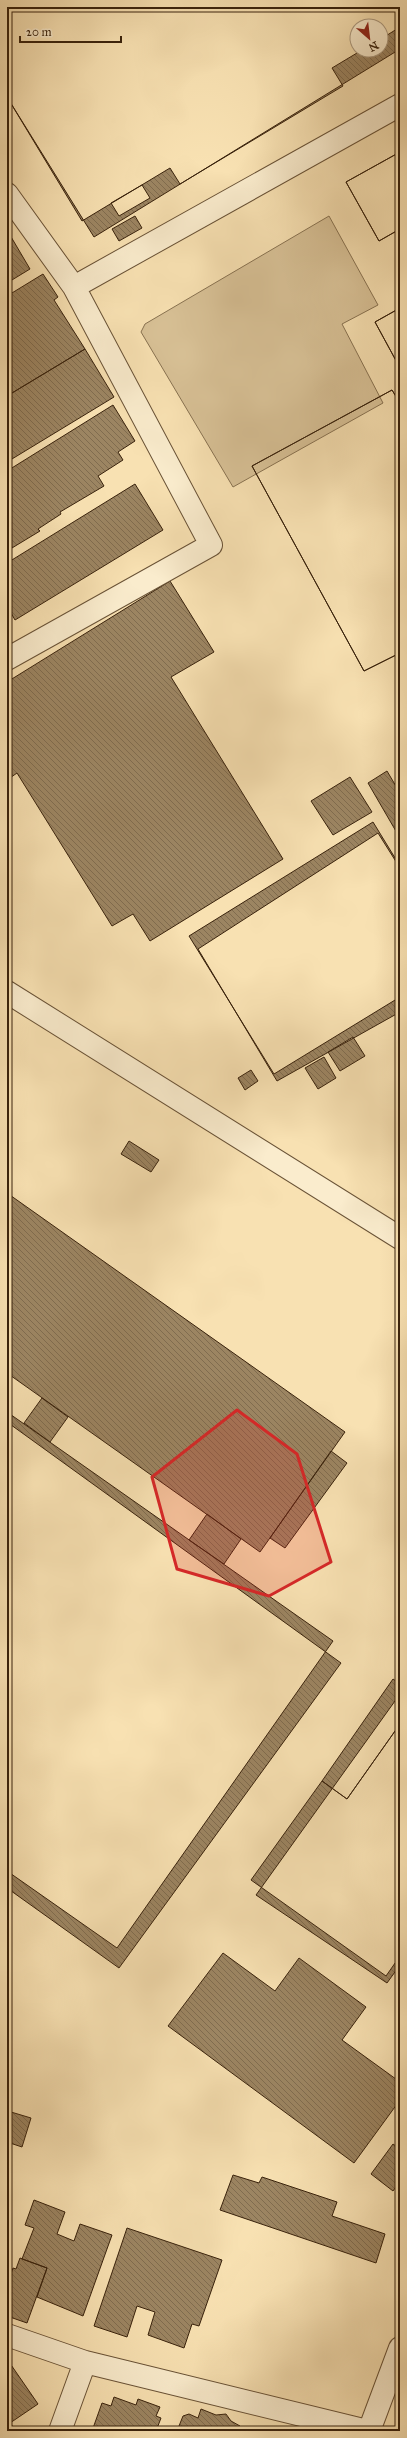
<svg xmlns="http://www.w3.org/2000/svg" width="407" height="2438" viewBox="0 0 407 2438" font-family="'IM FELL Great Primer',serif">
<defs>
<pattern id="building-back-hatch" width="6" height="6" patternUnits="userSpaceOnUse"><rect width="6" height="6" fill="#9c8562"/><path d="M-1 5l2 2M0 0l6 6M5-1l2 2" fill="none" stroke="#806c4f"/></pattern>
</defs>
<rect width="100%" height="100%" fill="#f8e1b2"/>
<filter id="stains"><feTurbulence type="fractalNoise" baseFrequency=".005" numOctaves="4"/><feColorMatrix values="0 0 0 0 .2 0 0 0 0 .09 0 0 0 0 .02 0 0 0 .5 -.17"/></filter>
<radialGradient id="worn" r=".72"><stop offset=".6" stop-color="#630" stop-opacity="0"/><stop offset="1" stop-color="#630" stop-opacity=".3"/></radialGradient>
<path fill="#d8c196" stroke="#887251" d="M 329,216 L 378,305 L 342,324 L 383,403 L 233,487 L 141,332 L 145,324 Z"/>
<path fill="url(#building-back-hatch)" stroke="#39220c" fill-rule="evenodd" d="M 7,7 L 400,7 L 400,49 L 94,237 L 7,97 ZM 357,26 L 381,26 L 381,50 L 357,50 Z
M 7,7 L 400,7 L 400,27 L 381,39 L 381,26 L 357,26 L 357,50 L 362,50 L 332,68 L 343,86 L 180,184 L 170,168 L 82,221 L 7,97 Z
M 400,152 L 400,229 L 379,241 L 346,182 Z
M 400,152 L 400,229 L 379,241 L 346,182 Z
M 142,185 L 150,198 L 119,216 L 111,203 Z
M 135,216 L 142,228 L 119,241 L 112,229 Z
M 7,230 L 30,269 L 7,283 Z
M 43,274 L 58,297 L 54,300 L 85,349 L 7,396 L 7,296 Z
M 400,308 L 400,368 L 375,322 Z
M 400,308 L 400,368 L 375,322 Z
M 85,349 L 114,397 L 7,462 L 7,396 Z
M 392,390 L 400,403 L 400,653 L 364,671 L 252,466 Z
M 392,390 L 400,403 L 400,653 L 364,671 L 252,466 Z
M 113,405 L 135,441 L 118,452 L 123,460 L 98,476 L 104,486 L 60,512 L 61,514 L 38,529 L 40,531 L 7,551 L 7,471 Z
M 135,484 L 163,530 L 15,620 L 7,606 L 7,563 Z
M 170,581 L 214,652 L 171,677 L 283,859 L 150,941 L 133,914 L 112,926 L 17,773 L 7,780 L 7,682 Z
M 387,771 L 400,793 L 400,831 L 397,833 L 368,783 Z
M 350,777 L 372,812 L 333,835 L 311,801 Z
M 373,822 L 400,866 L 400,997 L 274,1074 L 189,936 Z
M 378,833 L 400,868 L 400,1012 L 277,1081 L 198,949 Z
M 353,1037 L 365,1056 L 340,1071 L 328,1052 Z
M 324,1057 L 336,1078 L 318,1089 L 305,1068 Z
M 251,1070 L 258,1081 L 245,1090 L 238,1078 Z
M 129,1141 L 159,1160 L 151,1172 L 121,1154 Z
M 7,1193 L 345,1432 L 260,1552 L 7,1373 Z
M 42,1398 L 68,1417 L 50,1442 L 24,1423 Z
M 7,1412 L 333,1641 L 117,1948 L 7,1871 Z
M 7,1422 L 341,1663 L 119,1968 L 7,1888 Z
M 331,1451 L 347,1463 L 285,1548 L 270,1538 Z
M 207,1514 L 241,1539 L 224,1564 L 189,1540 Z
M 393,1679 L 400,1684 L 400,1724 L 347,1799 L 322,1781 Z
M 400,1694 L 400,1965 L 387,1983 L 256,1895 Z
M 400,1724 L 400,1956 L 386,1976 L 251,1880 L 322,1781 L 347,1799 Z
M 223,1953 L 275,1991 L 299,1958 L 366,2007 L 342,2040 L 400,2082 L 400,2100 L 354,2163 L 168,2026 Z
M 11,2112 L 31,2118 L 22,2147 L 7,2142 L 7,2122 Z
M 393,2144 L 400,2149 L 400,2181 L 393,2191 L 371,2174 Z
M 233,2175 L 259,2183 L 262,2177 L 337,2202 L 332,2216 L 385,2234 L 376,2263 L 220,2210 Z
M 34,2200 L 65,2212 L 57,2234 L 74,2241 L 80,2224 L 112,2235 L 83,2316 L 37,2297 L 47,2268 L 22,2259 L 34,2228 L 25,2225 Z
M 127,2228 L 222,2260 L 199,2326 L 192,2324 L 184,2348 L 148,2335 L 155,2312 L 137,2306 L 127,2337 L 94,2326 Z
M 20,2258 L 47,2268 L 27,2323 L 7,2316 L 7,2285 L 13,2268 L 16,2269 Z
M 7,2359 L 38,2404 L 10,2423 L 16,2431 L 7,2431 Z
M 114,2397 L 136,2405 L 138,2399 L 160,2407 L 156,2416 L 161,2418 L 156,2431 L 92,2431 L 102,2403 L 111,2406 Z
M 201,2409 L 216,2415 L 226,2414 L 231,2421 L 240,2426 L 242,2431 L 177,2431 L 183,2416 L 189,2414 L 198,2418 Z"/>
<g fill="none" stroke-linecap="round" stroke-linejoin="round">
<g stroke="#695236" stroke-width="24">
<path id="minor" d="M 7,194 L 74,287 L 211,545 L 7,659
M 74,287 L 400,105
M 7,2335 L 85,2362 L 367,2431
M 60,2431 L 85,2362"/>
</g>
<g stroke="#695236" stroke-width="24">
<path id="tertiary" d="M 7,992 L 400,1238
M 369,2431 L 400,2348"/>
</g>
<use href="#minor" stroke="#faeccd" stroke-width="22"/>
<use href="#tertiary" stroke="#faeccd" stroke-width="22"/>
</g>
<path fill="#d62828" fill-opacity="0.2" stroke="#d62828" stroke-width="3" stroke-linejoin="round" d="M 237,1410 L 297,1454 L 331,1562 L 269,1596 L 177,1569 L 152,1477 Z"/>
<rect width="407" height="2438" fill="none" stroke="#f8e1b2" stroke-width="24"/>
<rect x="8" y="8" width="391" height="2422" fill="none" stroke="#39220c" stroke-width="2"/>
<rect x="12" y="12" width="383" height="2414" fill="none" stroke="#39220c"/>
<g transform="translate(369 38) rotate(152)"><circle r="19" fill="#faeccd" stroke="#ad9b80"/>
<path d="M0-3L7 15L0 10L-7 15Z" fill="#8f2418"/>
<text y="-6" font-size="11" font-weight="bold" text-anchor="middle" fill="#39220c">N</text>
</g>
<path d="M20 36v6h101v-6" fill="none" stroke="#39220c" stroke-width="2"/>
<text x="26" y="36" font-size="12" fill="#39220c" stroke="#faeccd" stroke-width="3" paint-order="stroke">20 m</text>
<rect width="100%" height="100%" filter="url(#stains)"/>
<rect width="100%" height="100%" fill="url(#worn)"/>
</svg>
